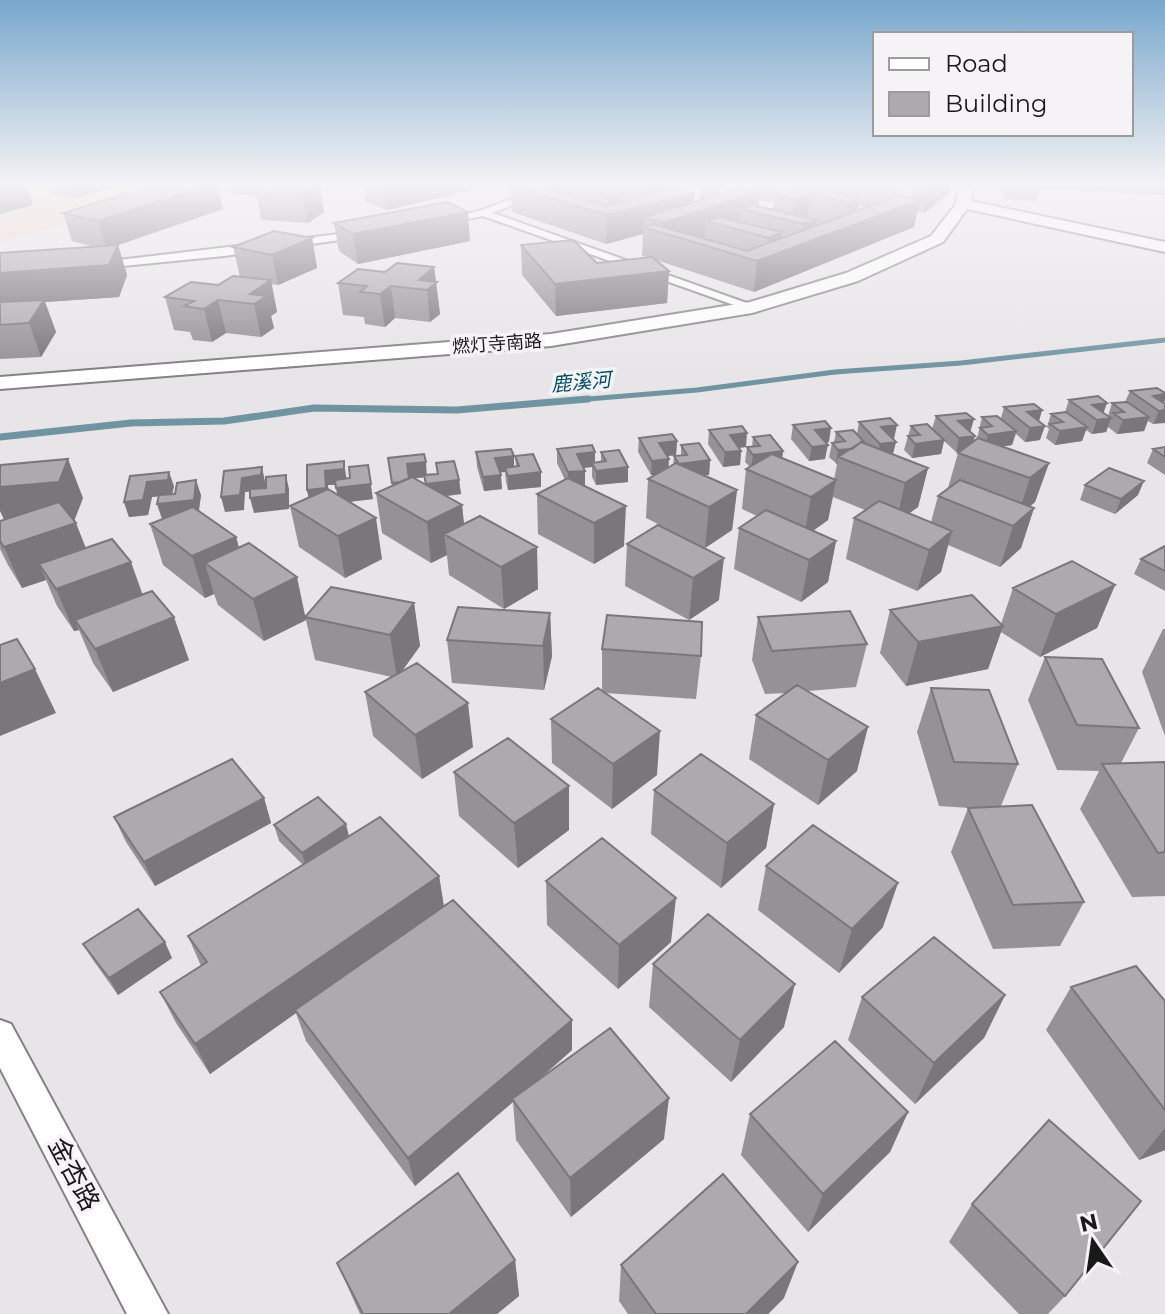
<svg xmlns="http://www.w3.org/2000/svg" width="1165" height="1314" viewBox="0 0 1165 1314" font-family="Montserrat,'Noto Sans SC',sans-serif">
<rect width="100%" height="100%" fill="#e8e5e8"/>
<path fill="#eed7cc" d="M 0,184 L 184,184 L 197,187 L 0,242 Z"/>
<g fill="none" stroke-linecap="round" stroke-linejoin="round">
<path stroke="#7194a3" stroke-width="5" d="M 564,401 L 697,390 L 835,372 L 961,363 L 1165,340"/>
<path stroke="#7194a3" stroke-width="7" d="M 0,437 L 131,423 L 224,421 L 314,408 L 457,410 L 588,399"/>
<g stroke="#848284" stroke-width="4">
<path id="street" d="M 551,184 L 564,184 L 493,213 L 758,307 L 748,310 L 483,216 L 442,224 L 437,221 L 482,210 Z
M 365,231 L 370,234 L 369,236 L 224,256 L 93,269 L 87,266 L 93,263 Z
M 0,1020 L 11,1024 L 168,1314 L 127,1314 L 0,1068 Z"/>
</g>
<g stroke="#848284" stroke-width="4">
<path id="secondary" d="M 959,184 L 973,184 L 971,201 L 1165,242 L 1165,252 L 967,209 L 943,242 L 858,281 L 752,313 L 551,346 L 0,389 L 0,377 L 551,334 L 750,302 L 846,273 L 931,236 L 956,204 Z"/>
</g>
<use href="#street" fill="#fff" fill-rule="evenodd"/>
<use href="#secondary" fill="#fff" fill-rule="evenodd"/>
</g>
<path fill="#959295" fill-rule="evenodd" d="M 49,184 L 121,184 L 76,198 L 52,194 Z
M 229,184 L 320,185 L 324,212 L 308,223 L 261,220 L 257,197 L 231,193 Z
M 364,184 L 498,184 L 387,210 L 366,202 Z
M 515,184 L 593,184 L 612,189 L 612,184 L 668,184 L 667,189 L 694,194 L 694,202 L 699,200 L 701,184 L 721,184 L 719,195 L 753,191 L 754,184 L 781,184 L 778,193 L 799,188 L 799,184 L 899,184 L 897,197 L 910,198 L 913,184 L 950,184 L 947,195 L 924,213 L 917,212 L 914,227 L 754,292 L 656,260 L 669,271 L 667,303 L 556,316 L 522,275 L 521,245 L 597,263 L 648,257 L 642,256 L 643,234 L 606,244 L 512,212 L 511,186 ZM 759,201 L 774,202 L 773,209 L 758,206 ZM 858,206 L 868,207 L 857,211 Z
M 999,184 L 1165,184 L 1165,195 L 1041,188 L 1037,201 L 1005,199 Z
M 223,209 L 118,245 L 127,275 L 119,297 L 45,302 L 56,332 L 41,357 L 0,359 L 0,253 L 95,247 L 72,241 L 63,213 Z
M 334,223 L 470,241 L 358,264 L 339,251 Z
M 312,238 L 317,268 L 278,285 L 271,284 L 277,312 L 271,316 L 274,328 L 261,337 L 226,333 L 212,342 L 193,340 L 190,332 L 174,330 L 165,297 L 218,285 L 240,277 L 233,247 Z
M 434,267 L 440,314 L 430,322 L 395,318 L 385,327 L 365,324 L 364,317 L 343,315 L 338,283 L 385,272 Z
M 1130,391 L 1165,393 L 1165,400 L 1153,424 L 1148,421 L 1144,431 L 1117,434 L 1108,427 L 1106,432 L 1092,434 L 1086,430 L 1082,441 L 1055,445 L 1046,438 L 1049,429 L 1047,427 L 1051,414 L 1065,412 L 1069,400 L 1103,413 L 1108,416 L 1112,403 L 1125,402 Z
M 1004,407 L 1042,410 L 1039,421 L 1040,440 L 1025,442 L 1016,434 L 1012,445 L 1002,447 L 1049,463 L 1035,502 L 1030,506 L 1034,508 L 1021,548 L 1000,567 L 948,545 L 941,572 L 917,591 L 846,559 L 854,518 L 865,510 L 833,497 L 828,520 L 813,531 L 836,541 L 828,582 L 801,602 L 734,569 L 739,528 L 757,516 L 742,509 L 746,469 L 750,467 L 745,462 L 747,447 L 752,447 L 753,437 L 783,451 L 782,459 L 834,480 L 837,464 L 829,457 L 832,443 L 834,442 L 836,432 L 857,434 L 859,422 L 894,439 L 893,439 L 896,442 L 893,454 L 928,468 L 918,507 L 909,513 L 931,522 L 938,496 L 948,488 L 958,453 L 960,451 L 956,452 L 944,441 L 941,454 L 912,458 L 904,450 L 911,426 L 932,429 L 936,416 L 970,432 L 975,436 L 973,442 L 977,439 L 982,417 L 1001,418 Z
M 793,425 L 829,442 L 826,443 L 825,459 L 809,461 L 791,439 Z
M 709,430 L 746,447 L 739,448 L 741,451 L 740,465 L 723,467 L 708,444 Z
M 639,438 L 677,441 L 676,455 L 667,456 L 669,459 L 668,468 L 673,465 L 674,456 L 681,455 L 681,445 L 710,460 L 709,475 L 703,475 L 737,490 L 732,530 L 705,548 L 646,518 L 648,479 L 655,475 L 651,475 L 638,452 Z
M 1165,447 L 1165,475 L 1147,463 L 1153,449 Z
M 557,449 L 595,462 L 601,462 L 601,452 L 628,467 L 628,482 L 596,485 L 592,477 L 592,467 L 584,468 L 585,471 L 585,485 L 624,546 L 594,564 L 538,534 L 537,494 L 565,480 L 557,463 Z
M 476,452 L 514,456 L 514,467 L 516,466 L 515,456 L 541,487 L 508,490 L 506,482 L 505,472 L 500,472 L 502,489 L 484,491 L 477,467 Z
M 388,458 L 427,475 L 437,474 L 436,463 L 459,480 L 461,494 L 447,496 L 462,505 L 464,524 L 538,589 L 504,609 L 449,575 L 447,555 L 431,563 L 382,533 L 376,493 L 392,486 ZM 424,477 L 425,484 L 414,478 Z
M 346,478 L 373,499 L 348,502 L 382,559 L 345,578 L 299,547 L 290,506 L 309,498 L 307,490 ZM 328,485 L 336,485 L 337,495 L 328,489 Z
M 1085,485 L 1138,495 L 1115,514 L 1080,500 Z
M 174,486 L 172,494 L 201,495 L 199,511 L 236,537 L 239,548 L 306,616 L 414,603 L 420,646 L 402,671 L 473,747 L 422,779 L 373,736 L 365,692 L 392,677 L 315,660 L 306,620 L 264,641 L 218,605 L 214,594 L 205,598 L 163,565 L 150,524 L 163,519 L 158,496 L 152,497 L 148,515 L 129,517 L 124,502 Z
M 83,498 L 74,521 L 86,548 L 142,594 L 189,660 L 113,692 L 93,663 L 79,630 L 74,631 L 57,606 L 46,580 L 22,588 L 8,565 L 0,549 L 0,521 Z
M 658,525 L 719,600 L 689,620 L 625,586 L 627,544 Z
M 1165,546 L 1165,591 L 1134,574 L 1141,559 Z
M 1115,585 L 1097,628 L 1040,657 L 1001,632 L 988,669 L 906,686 L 880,653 L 890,610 L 1001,624 L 1013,588 Z
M 550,613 L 552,656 L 544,690 L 452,683 L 447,640 Z
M 758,617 L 867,644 L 856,687 L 808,691 L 857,771 L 818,805 L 749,759 L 756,715 L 786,693 L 765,694 L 752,660 Z
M 1163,629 L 1165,629 L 1165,736 L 1142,672 Z
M 602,649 L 701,656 L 696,699 L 605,693 L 657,775 L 612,809 L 552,763 L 551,719 L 602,690 Z
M 1045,657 L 1139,728 L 1121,763 L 1165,764 L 1165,896 L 1132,897 L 1080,809 L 1099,771 L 1057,770 L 1028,700 Z
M 931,688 L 1018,764 L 1001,806 L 1084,902 L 1060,946 L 993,949 L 951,852 L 968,808 L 970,808 L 939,806 L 917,732 Z
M 454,772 L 569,786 L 569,830 L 518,868 L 459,816 Z
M 654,790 L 774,804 L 766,848 L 721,888 L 651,834 Z
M 264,798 L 271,823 L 155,886 L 126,842 L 114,817 Z
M 274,825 L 349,836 L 439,876 L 444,906 L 572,1050 L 534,1084 L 664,1139 L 571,1217 L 516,1140 L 513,1102 L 415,1186 L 306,1041 L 296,1013 L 210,1074 L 176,1023 L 160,992 L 201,966 L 188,936 L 303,865 L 279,841 Z
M 766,866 L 883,927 L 839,973 L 758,910 Z
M 546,881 L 671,942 L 618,989 L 547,925 Z
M 83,944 L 172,958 L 118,995 L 93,960 Z
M 653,964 L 784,1027 L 731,1082 L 649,1007 Z
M 1071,987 L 1165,1001 L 1165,1150 L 1139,1160 L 1046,1030 Z
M 1005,995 L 984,1038 L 915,1104 L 848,1040 L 862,997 Z
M 908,1112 L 890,1152 L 808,1232 L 741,1155 L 750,1114 Z
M 972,1204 L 1065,1296 L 1048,1314 L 1019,1314 L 949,1242 Z
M 515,1260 L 519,1296 L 497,1314 L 360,1314 L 337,1263 Z
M 621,1265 L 784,1298 L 768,1314 L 628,1314 L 619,1301 Z"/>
<path fill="#797779" d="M 3,184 L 26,184 L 33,205 L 0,214 L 0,185 Z
M 71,184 L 121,184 L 76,198 Z
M 213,184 L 217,184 L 223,209 L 118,245 L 127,275 L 119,297 L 45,302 L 56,332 L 41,357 L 29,323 L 0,305 L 0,273 L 107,249 L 98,221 Z
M 383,184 L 498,184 L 387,210 Z
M 538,184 L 559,184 L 559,201 L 534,186 Z
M 648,184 L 668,184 L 667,197 L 694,194 L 693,214 L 716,206 L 718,184 L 721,184 L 716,206 L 760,192 L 758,213 L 741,209 L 739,226 L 706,221 L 705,237 L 693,241 L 663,232 L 663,223 L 644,217 L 643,234 L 606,244 L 608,197 L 623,193 L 623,211 L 647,205 Z
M 933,184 L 950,184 L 947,195 L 924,213 L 930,186 Z
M 320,185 L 324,212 L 308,223 L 303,196 Z
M 811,194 L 807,221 L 792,222 L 795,199 Z
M 859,199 L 855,224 L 920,200 L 914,227 L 754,292 L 757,261 L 767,257 L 769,238 L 782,232 L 780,252 L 801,244 L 804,224 L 816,220 L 813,240 L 845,228 L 849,203 Z
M 468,212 L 470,241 L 358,264 L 353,234 Z
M 312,238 L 317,268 L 278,285 L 272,255 Z
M 434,267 L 440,314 L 430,322 L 427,290 L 419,280 Z
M 669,271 L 667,303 L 556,316 L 555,284 Z
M 271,280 L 277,312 L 271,316 L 274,328 L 261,337 L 254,304 L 250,294 Z
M 391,286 L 395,318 L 385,327 L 380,294 Z
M 218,300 L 226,333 L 212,342 L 204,309 Z
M 1165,394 L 1165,400 L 1162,408 L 1153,396 Z
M 1107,403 L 1102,417 L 1092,405 Z
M 1042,410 L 1038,424 L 1027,412 Z
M 1165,410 L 1165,423 L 1153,424 L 1159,411 Z
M 1149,417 L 1144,431 L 1117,434 L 1123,420 Z
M 1111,418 L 1106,432 L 1092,434 L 1097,420 Z
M 974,419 L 970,433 L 958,421 Z
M 897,425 L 894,439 L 878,441 L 881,427 Z
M 1045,426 L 1040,440 L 1025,442 L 1030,428 Z
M 1087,427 L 1082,441 L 1055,445 L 1060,431 Z
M 831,428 L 829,442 L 812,444 L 815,430 Z
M 1016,431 L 1012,445 L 984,449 L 988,435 Z
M 747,433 L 746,447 L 728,449 L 730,435 Z
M 975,436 L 971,450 L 956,452 L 959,438 Z
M 944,440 L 941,454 L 912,458 L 915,444 Z
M 677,441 L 676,455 L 658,457 L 659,443 Z
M 896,442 L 892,456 L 877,458 L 880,444 Z
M 828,445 L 825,459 L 809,461 L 812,447 Z
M 868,447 L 838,457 L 837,464 L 836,464 L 838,450 Z
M 741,451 L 740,465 L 723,467 L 725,452 Z
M 783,451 L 781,466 L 751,469 L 753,455 Z
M 595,452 L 595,467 L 592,463 L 592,467 L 577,468 L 577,454 Z
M 514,456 L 514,471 L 505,468 L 505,472 L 496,473 L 495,458 Z
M 68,459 L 83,498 L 74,521 L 8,528 L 0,511 L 0,487 Z
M 669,459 L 668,473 L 651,475 L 652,461 Z
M 710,460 L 709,475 L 678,478 L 679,464 Z
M 344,461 L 347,483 L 328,485 L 329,503 L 310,505 L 307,490 L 325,471 Z
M 426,462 L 427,477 L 409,479 L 407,464 Z
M 1049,463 L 1035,502 L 1017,518 L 1030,478 Z
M 368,465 L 373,499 L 339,503 L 336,488 Z
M 262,467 L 265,482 L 265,490 L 245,492 L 244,510 L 225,512 L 221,497 L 242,478 Z
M 628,467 L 628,482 L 596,485 L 596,471 Z
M 928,468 L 918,507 L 896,523 L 905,483 Z
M 585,471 L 585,485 L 568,487 L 568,472 Z
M 169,472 L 174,486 L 172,495 L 152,497 L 148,515 L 129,517 L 124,502 L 147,482 Z
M 541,472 L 541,487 L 508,490 L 508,476 Z
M 286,475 L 289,489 L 289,509 L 254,513 L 250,498 Z
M 501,475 L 502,489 L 484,491 L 483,477 Z
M 196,480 L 201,495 L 198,515 L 162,519 L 157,504 Z
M 459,480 L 461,494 L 427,498 L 426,484 Z
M 836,480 L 828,520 L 804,537 L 811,497 Z
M 1144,481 L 1138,495 L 1115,514 L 1121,499 Z
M 737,490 L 732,530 L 705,548 L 709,507 Z
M 462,505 L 466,545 L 444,534 L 447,555 L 431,563 L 427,522 Z
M 626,506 L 624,546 L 594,564 L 594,523 Z
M 1034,508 L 1021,548 L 1000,567 L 1013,526 Z
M 376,518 L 382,559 L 345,578 L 338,536 Z
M 76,523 L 92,564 L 39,564 L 46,580 L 22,588 L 4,547 Z
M 952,531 L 941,572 L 917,591 L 929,550 Z
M 236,537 L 247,578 L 205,563 L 214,594 L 205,598 L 192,556 Z
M 836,541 L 828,582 L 801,602 L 809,560 Z
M 537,547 L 538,589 L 504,609 L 501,567 Z
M 724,558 L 719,600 L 689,620 L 693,578 Z
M 131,562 L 146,604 L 75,620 L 79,630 L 74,631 L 56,589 Z
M 297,577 L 306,620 L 264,641 L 253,599 Z
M 1115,585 L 1097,628 L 1040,657 L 1056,614 Z
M 414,603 L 420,646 L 397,678 L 390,635 Z
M 550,613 L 552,656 L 544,690 L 543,646 Z
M 174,617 L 189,660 L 113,692 L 95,649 Z
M 1003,626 L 988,669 L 906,686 L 918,642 Z
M 35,669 L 56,713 L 0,736 L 0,683 Z
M 468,703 L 473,747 L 422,779 L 415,735 Z
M 868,727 L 857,771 L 818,805 L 828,760 Z
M 660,731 L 657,775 L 612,809 L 613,764 Z
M 569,786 L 569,830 L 518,868 L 514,823 Z
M 264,798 L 271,823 L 155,886 L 144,862 Z
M 774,804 L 766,848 L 721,888 L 727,843 Z
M 346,824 L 350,840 L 307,870 L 302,853 Z
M 439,876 L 444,908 L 295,1010 L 296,1013 L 210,1074 L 195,1044 Z
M 898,883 L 883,927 L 839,973 L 852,929 Z
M 676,898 L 671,942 L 618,989 L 619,945 Z
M 165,942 L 172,958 L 118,995 L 109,978 Z
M 795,984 L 784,1027 L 731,1082 L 740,1040 Z
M 1005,995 L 984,1038 L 915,1104 L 934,1063 Z
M 572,1020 L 572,1050 L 514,1101 L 512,1099 L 513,1102 L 415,1186 L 408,1158 Z
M 669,1098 L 664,1139 L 571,1217 L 570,1178 Z
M 908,1112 L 890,1152 L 808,1232 L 823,1194 Z
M 1165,1128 L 1165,1150 L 1139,1160 Z
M 515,1260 L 519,1296 L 497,1314 L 449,1314 Z
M 798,1262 L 784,1298 L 768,1314 L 746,1314 Z"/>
<path fill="#adaaad" stroke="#797779" stroke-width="2" d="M 158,184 L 213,184 L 98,221 L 63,213 Z
M 271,184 L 303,184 L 320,185 L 303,196 L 256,193 Z
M 515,184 L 538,184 L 534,186 L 607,206 L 674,187 L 694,194 L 606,215 L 511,186 Z
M 564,184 L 593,184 L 623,193 L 608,197 Z
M 796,187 L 810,191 L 816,189 L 859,199 L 849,203 L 811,194 L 795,199 L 775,194 Z
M 741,188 L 760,192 L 663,223 L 644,217 Z
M 900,195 L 920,200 L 757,261 L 643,227 L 653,224 L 747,251 Z
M 447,202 L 468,212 L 353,234 L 334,223 Z
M 753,205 L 816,220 L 804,224 L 741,209 Z
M 719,217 L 782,232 L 769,238 L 706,221 Z
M 274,231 L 312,238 L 272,255 L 233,247 Z
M 573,240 L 597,263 L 652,257 L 669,271 L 555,284 L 521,245 Z
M 118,245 L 109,265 L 0,273 L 0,253 Z
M 397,263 L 434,267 L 419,280 L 437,282 L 427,290 L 391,286 L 380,294 L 360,292 L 367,286 L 338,283 L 358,269 L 385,272 Z
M 233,276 L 271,280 L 250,294 L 267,296 L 254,304 L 218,300 L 204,309 L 184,306 L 194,301 L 165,297 L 191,282 L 218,285 Z
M 44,300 L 29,323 L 0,325 L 0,302 Z
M 1157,388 L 1165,393 L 1165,394 L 1153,396 L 1165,404 L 1165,410 L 1159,411 L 1130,391 Z
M 1098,396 L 1107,403 L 1092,405 L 1111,418 L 1097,420 L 1069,400 Z
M 1127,402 L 1149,417 L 1123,420 L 1113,413 L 1124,412 L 1112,403 Z
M 1034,404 L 1042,410 L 1027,412 L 1045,426 L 1030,428 L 1004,407 Z
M 1066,412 L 1087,427 L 1060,431 L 1050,424 L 1063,422 L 1051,414 Z
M 966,413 L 974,419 L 958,421 L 975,436 L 959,438 L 936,416 Z
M 997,416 L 1016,431 L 988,435 L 980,428 L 992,426 L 982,417 Z
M 890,418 L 897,425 L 881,427 L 896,442 L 880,444 L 859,422 Z
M 825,421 L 831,428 L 815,430 L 828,445 L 812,447 L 793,425 Z
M 927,424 L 944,440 L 915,444 L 908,436 L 920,435 L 911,426 Z
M 742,426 L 747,433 L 730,435 L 741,451 L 725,452 L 709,430 Z
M 853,430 L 866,444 L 861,442 L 852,449 L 838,450 L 832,443 L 845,441 L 836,432 Z
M 672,434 L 677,441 L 659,443 L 669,459 L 652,461 L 639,438 Z
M 770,435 L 783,451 L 753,455 L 747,447 L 760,446 L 753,437 Z
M 978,438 L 1049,463 L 1030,478 L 958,453 Z
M 861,442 L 928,468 L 905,483 L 838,457 Z
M 699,443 L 710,460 L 679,464 L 674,456 L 687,455 L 681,445 Z
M 592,445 L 595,452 L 577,454 L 585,471 L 568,472 L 557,449 Z
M 1165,447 L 1165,457 L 1153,449 Z
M 511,449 L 514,456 L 495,458 L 501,475 L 483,477 L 476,452 Z
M 619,450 L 628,467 L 596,471 L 592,463 L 606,461 L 601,452 Z
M 424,454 L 426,462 L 407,464 L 409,478 L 400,482 L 392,483 L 388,458 Z
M 533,454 L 541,472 L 508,476 L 505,468 L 519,466 L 515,456 Z
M 772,454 L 836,480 L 811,497 L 746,469 Z
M 68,459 L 59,482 L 0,487 L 0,468 L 1,465 Z
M 344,461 L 344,469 L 325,471 L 326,488 L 307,490 L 307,465 Z
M 454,461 L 459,480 L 426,484 L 424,475 L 438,474 L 436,463 Z
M 676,463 L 737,490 L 709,507 L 648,479 Z
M 368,465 L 371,484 L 336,488 L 335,480 L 350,478 L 349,467 Z
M 262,467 L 261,475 L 242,478 L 240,495 L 221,497 L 224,471 Z
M 1109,468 L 1144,481 L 1121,499 L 1085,485 Z
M 169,472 L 168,480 L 147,482 L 143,500 L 124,502 L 130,476 Z
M 286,475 L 286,494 L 250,498 L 250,489 L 266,488 L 266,477 Z
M 412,477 L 462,505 L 427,522 L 376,493 Z
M 568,478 L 626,506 L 594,523 L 537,494 Z
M 196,480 L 194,500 L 157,504 L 159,495 L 175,494 L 177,483 Z
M 960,480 L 1034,508 L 1013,526 L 938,496 Z
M 328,489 L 376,518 L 338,536 L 290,506 Z
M 879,501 L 952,531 L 929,550 L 854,518 Z
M 59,502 L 76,523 L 4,547 L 0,541 L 0,521 Z
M 193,507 L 236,537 L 192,556 L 150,524 Z
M 766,510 L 836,541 L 809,560 L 739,528 Z
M 480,516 L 537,547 L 501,567 L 444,534 Z
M 658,525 L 724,558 L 693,578 L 627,544 Z
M 112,539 L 131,562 L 56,589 L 39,564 Z
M 249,543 L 297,577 L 253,599 L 205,563 Z
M 1165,546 L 1165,571 L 1141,559 Z
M 1072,561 L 1115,585 L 1056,614 L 1013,588 Z
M 331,587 L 414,603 L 390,635 L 305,617 Z
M 152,591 L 174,617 L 95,649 L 75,620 Z
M 972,595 L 1003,626 L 918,642 L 890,610 Z
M 458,607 L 550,613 L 543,646 L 447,640 Z
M 850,611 L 867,644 L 772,651 L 758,617 Z
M 607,615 L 702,622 L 701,656 L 602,649 Z
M 17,639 L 35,669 L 0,683 L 0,645 Z
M 1045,657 L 1102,659 L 1139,728 L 1077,725 Z
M 417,663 L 468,703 L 415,735 L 365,692 Z
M 797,685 L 868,727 L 828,760 L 756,715 Z
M 598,688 L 660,731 L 613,764 L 551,719 Z
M 931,688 L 989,690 L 1018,764 L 954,762 Z
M 508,738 L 569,786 L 514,823 L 454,772 Z
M 701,754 L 774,804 L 727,843 L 654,790 Z
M 232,759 L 264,798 L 144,862 L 114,817 Z
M 1164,762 L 1165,764 L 1165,852 L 1158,853 L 1102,764 Z
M 318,797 L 346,824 L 302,853 L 274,825 Z
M 1032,805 L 1084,902 L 1013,905 L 968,808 Z
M 380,817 L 439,876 L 195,1044 L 160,992 L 207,962 L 188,936 Z
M 813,825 L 898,883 L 852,929 L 766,866 Z
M 602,838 L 676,898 L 619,945 L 546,881 Z
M 453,900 L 572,1020 L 408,1158 L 295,1010 Z
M 138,909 L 165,942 L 109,978 L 83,944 Z
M 708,914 L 795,984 L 740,1040 L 653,964 Z
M 934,937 L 1005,995 L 934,1063 L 862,997 Z
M 1136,966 L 1165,1001 L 1165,1110 L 1071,987 Z
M 610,1028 L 669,1098 L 570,1178 L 512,1099 Z
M 835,1041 L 908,1112 L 823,1194 L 750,1114 Z
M 1049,1120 L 1141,1201 L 1065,1296 L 972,1204 Z
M 458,1173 L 515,1260 L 449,1314 L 363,1314 L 337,1263 Z
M 723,1174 L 798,1262 L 746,1314 L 656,1314 L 621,1265 Z"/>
<linearGradient id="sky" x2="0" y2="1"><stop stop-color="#78a7cc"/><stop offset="0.5" stop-color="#f5f3f5"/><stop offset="1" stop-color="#f5f3f5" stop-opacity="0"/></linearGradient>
<rect width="1165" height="368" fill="url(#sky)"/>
<g text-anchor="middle" stroke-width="7" stroke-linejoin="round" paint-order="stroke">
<g font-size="18" fill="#1a191a" stroke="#f5f3f5">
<text transform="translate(497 344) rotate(-4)" y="6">燃灯寺南路</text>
</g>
<g font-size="20" font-style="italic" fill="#024e65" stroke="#f5f3f5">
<text transform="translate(581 382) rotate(-5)" y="7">鹿溪河</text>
</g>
<g font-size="26" fill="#1a191a" stroke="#f5f3f5">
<text transform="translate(74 1174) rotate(62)" y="9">金杏路</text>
</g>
</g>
<rect x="873" y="32" width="260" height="104" fill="#f5f3f5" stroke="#9d9c9d" stroke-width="2"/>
<rect x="889" y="58" width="40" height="12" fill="#ffffff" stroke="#9d9c9d" stroke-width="2"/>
<text x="945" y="72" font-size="24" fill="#1a191a">Road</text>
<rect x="889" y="92" width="40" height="24" fill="#adaaad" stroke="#9d9c9d" stroke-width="2"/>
<text x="945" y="112" font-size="24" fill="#1a191a">Building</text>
<g transform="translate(1093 1242) rotate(347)" stroke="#f5f3f5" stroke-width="6" paint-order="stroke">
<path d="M0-6L14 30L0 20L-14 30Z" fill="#1a191a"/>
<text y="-12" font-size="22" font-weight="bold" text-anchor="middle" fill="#1a191a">N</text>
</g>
</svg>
